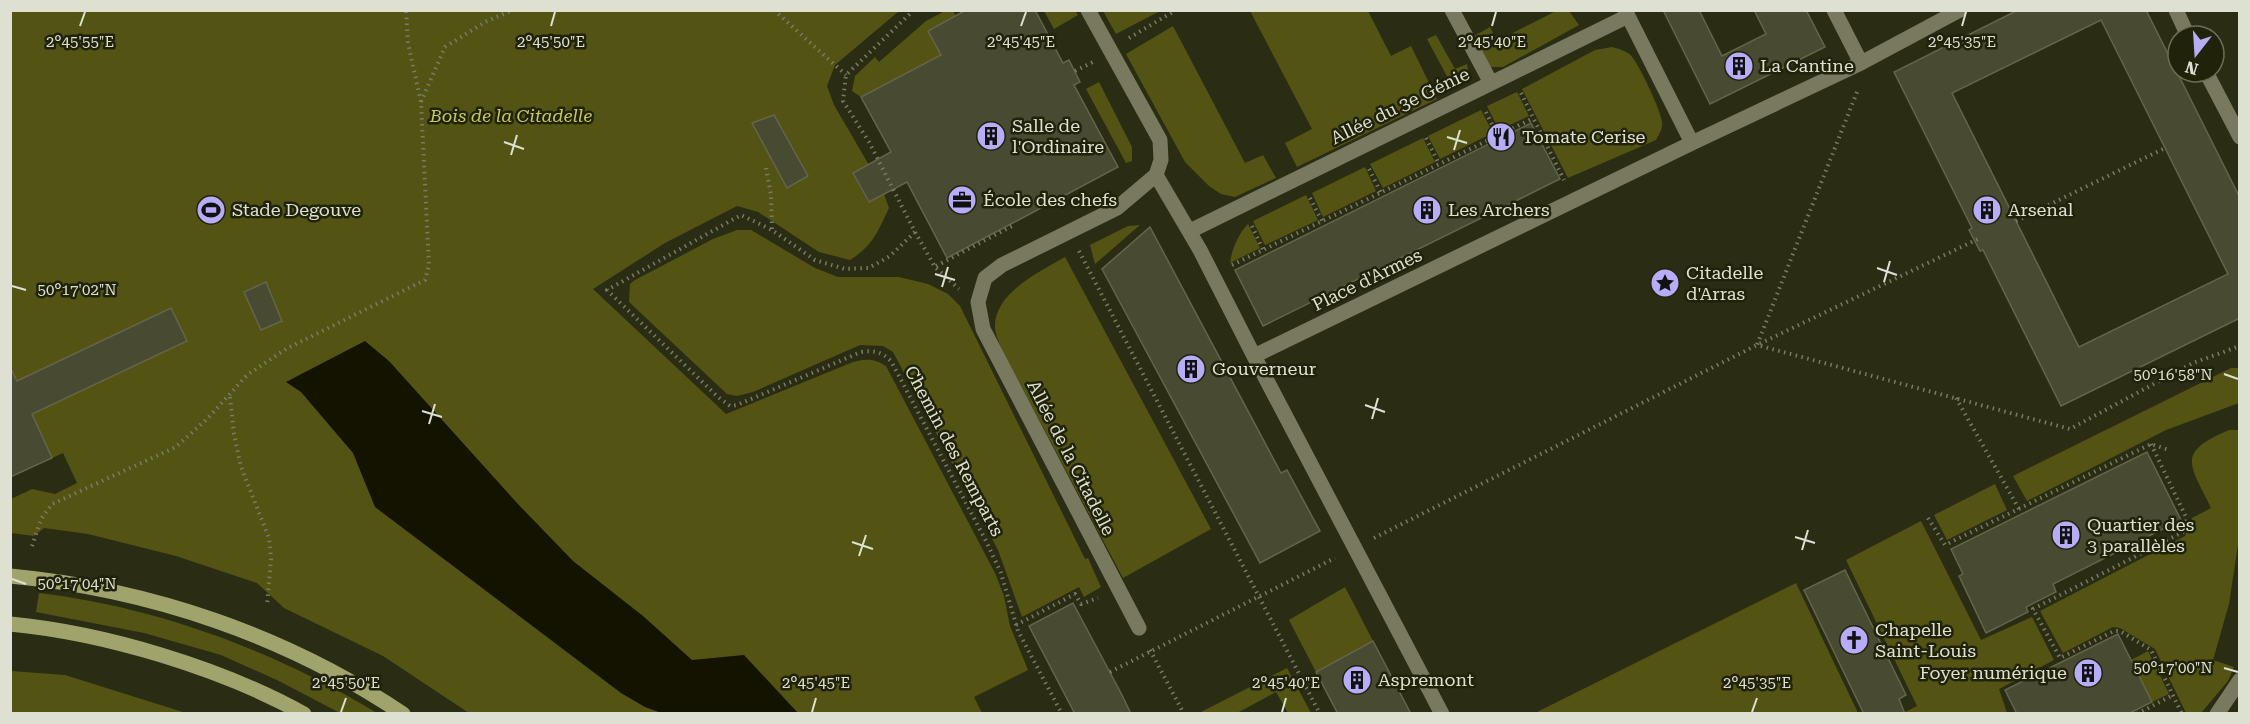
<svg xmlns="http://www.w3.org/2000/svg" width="2250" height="724" viewBox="0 0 2250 724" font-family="'Roboto Serif',serif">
<rect width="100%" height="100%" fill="#2b2c14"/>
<path fill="#535414" d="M 10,11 L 899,11 L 835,65 L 827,86 L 834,105 L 869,165 L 853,174 L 868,202 L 884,194 L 889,208 C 878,231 873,246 850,260 L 819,252 L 758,212 L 737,206 L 665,243 L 593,289 L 726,414 L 853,362 C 867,359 873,358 886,366 L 995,573 L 1004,596 L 1010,626 L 1028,670 L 974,697 L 982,713 L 469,713 L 383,656 L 284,608 L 257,583 L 176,556 L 88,534 L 44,528 L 34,536 L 11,533 L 11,499 L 32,489 L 55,494 L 77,483 L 63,453 L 11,477 Z
M 945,11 L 953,11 L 956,16 L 928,31 L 941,55 L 861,97 L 852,91 L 855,76 L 875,57 L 879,62 L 926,21 Z
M 1044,11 L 1075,11 L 1078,15 L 1054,29 Z
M 1103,11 L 1160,11 L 1116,34 Z
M 1250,11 L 1368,11 L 1391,56 L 1411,46 L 1437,99 L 1297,167 L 1285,143 L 1312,129 Z
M 1556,11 L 1569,11 L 1579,25 L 1503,67 L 1487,67 L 1474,36 L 1490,27 L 1497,41 Z
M 1173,26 L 1245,163 L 1263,155 L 1276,178 L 1235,197 L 1221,194 L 1209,186 L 1185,162 L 1126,54 Z
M 1436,35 L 1455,69 L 1467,64 L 1469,75 L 1466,82 L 1457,87 L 1450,82 L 1427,39 Z
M 1612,47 C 1619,49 1628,51 1633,58 C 1640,67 1661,111 1662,122 C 1663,129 1659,134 1656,140 L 1568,178 L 1522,89 L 1595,50 Z
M 1099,82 L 1132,147 L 1132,161 L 1126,163 L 1086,89 Z
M 1517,92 L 1529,116 L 1499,130 L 1487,106 Z
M 1481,110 L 1493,133 L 1440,159 L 1428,136 Z
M 1423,138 L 1435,162 L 1383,188 L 1370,164 Z
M 1365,167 L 1376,191 L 1323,217 L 1312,193 Z
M 1306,195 L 1318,220 L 1265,245 L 1253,221 Z
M 1248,224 L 1260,248 L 1230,263 C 1232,249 1238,234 1248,224 Z
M 1140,225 L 1095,264 L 1090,245 L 1128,226 Z
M 737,230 L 751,230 L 815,268 L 838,277 L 899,277 L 928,284 L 948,294 L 960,306 L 1085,559 L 1088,558 L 1101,587 L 1084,597 L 1079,587 L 1022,617 L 998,550 L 893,352 L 883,346 L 860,345 L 753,392 L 737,396 L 727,394 L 629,302 L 630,284 L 635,280 L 713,239 Z
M 1065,257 L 1211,529 L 1123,578 L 1007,359 C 1002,349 996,338 995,328 C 993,293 1041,271 1065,257 Z
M 2231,368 L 2239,368 L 2239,403 L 2166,430 L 2027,501 L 2013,476 Z
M 2229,430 L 2239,430 L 2239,538 L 2229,604 L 2213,660 L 2234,667 L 2228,681 L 2201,713 L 2186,713 L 2155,649 L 2120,628 L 2113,627 L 2063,653 L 2040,611 L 2185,536 L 2192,518 L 2211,508 C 2190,464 2175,453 2229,430 Z
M 1995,484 L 2007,510 L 1947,540 L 1934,515 Z
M 1921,521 L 1981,640 L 2032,617 L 2054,660 L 1999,689 L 2007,713 L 1903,713 L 1917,706 L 1846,560 Z
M 1796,583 L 1858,713 L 1535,713 Z
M 1345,587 L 1373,641 L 1316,672 L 1289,620 Z
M 39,593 C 157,607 275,651 377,713 L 340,713 L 277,680 L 221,655 L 144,633 L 36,612 Z
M 2148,651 L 2169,694 L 2152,702 L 2131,660 Z
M 1287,668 L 1311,713 L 1288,713 L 1276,692 L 1237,713 L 1199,713 Z
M 11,671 L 65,675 L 186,713 L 11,713 Z"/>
<path fill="#131300" d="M 365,341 L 389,361 L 516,502 L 573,561 L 643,616 L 692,660 L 744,655 L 798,713 L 664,714 L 645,707 L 621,693 L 375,507 L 353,453 L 301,392 L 286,382 Z"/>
<path fill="#494a32" stroke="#64654b" stroke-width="1.5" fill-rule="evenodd" d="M 966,10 L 1035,10 L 1063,63 L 1069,60 L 1080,82 L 1074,85 L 1118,167 L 947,258 L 907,182 L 869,202 L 853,173 L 891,152 L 861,97 L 941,55 L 928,31 Z
M 1663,10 L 1699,10 L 1722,56 L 1766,34 L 1754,10 L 1806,10 L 1825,47 L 1710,104 Z
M 2018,10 L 2146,10 L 2240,198 L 2240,318 L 2061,406 L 1983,250 L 1980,251 L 1969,230 L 1972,228 L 1894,72 ZM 2101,20 L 2228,274 L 2079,347 L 1952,93 Z
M 774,115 L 808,176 L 787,188 L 752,123 Z
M 1531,123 L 1560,179 L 1263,326 L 1235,270 Z
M 1150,227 L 1281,473 L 1287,470 L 1320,531 L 1260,563 L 1102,269 Z
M 266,282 L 282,321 L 261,330 L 244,292 Z
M 171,308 L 187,341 L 32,414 L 52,458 L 10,477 L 10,367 L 17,381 Z
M 2147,452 L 2181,520 L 2053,584 L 2056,592 L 2026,607 L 2028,612 L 1986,633 L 1959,576 L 1963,574 L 1951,549 Z
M 1845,570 L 1906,695 L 1899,699 L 1905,714 L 1864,714 L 1804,590 Z
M 1073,603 L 1122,695 L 1131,714 L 1075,714 L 1029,626 Z
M 2118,634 L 2152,702 L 2128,714 L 2017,714 L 2005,690 Z
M 1373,641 L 1411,714 L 1338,714 L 1316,672 Z"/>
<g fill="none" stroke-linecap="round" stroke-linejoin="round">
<path stroke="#797b67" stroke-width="4" stroke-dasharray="1.5 4.5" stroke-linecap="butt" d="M 774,10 L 846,75
M 914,10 L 846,75 L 843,101 L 869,142 L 915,232 L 935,267 L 959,289
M 962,10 L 963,12
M 1129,38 L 1176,10
M 1075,71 L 1093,62
M 1857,92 L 1757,345 L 2070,429 L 2193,363 L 2240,346
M 1521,93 L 1564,180
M 421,102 L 445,47 L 487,21 L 513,10
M 1486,112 L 1497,135
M 1426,138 L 1439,164
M 766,168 L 771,195 L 772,230
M 1369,169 L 1381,193
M 1310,198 L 1322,221
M 2016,221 L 2165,148
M 1252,226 L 1263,250
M 915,232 L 890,256 L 869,268 L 845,269 L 815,260 L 772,230 L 741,215 L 607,290 L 718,397 L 730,406 L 737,405 L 861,352 C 874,350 882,352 891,361 L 986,541 L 1001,573 L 1018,631 L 1062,714
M 1079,251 L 1320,714
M 1232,265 L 1534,118
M 936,266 L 1012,226 L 1011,224
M 230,397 L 234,434 L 241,467 L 269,538 L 271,559 L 267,605
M 1956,398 L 2019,509
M 2151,444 L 2187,519 L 2183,532 L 2033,609 L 2060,658 L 2114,631 L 2120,631 L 2151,650 L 2182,714
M 1928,518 L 1945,545 L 2151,444 L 2169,450
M 1374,538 L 1757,345 L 1978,239
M 32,546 L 41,519 L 52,504 L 176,447 L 208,418 L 247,375 L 286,349 L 425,280 L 429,265 L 421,102 L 408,43 L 406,10
M 1016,625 L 1075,594 L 1081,604 L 1098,598
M 1150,650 L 1184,714
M 1110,672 L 1335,558
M 2137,714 L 2173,695"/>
<path stroke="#78795f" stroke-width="15" d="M 1088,10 L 1160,140 L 1161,160 L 1156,175 L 1117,208 L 1002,265 L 985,278 L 978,302 L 983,329 L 1139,628
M 1452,10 L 1491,83
M 1625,10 L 1692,143
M 1834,10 L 1861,63
M 2176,10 L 2188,36
M 2206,72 L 2240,137
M 1156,175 L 1200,250 L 1254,356 L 1442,714
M 1190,231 L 1628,16
M 1254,356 L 1692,143 L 1861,63 L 1960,10
M 2217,714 L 2240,680"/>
<path stroke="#a1a36d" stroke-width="15" d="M 10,576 C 150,589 287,636 403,714
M 10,624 C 105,633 221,668 304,714"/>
</g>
<path fill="none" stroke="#dee0d1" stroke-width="2" d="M 80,26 L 85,12M 551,26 L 555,12M 1021,26 L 1026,12M 1492,26 L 1496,12M 1962,26 L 1966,12M 1447,137 L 1467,143M 504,142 L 524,149M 1454,150 L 1460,130M 511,155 L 517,135M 1877,268 L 1897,275M 935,274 L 955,280M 1884,282 L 1890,261M 12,286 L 26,290M 942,287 L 948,267M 2224,374 L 2238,379M 1365,405 L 1385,412M 422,411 L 442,417M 1372,419 L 1378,398M 429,424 L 435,404M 1795,537 L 1815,543M 852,542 L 873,549M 1802,550 L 1808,530M 859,556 L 866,535M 12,579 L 26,584M 2224,668 L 2238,672M 341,712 L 346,698M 812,712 L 816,698M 1282,712 L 1286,698M 1752,712 L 1757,698"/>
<defs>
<g id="building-disc" transform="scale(1.5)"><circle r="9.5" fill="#b6acf8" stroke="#21220a"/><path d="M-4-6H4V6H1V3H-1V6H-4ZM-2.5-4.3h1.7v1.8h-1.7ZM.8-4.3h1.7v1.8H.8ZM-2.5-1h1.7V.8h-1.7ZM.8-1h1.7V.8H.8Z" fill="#111"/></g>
<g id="restaurant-disc" transform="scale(1.5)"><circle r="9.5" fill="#b6acf8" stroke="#21220a"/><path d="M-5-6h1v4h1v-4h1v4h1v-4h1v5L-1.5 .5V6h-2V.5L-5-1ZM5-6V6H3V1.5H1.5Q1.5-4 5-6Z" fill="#111"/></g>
<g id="office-disc" transform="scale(1.5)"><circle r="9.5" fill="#b6acf8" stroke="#21220a"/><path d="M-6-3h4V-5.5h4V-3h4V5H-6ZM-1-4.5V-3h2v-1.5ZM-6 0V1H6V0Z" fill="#111"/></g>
<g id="stadium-disc" transform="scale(1.5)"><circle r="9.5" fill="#b6acf8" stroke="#21220a"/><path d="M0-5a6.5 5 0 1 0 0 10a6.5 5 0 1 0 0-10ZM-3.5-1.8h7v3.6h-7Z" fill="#111"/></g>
<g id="sight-disc" transform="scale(1.5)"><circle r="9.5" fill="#b6acf8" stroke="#21220a"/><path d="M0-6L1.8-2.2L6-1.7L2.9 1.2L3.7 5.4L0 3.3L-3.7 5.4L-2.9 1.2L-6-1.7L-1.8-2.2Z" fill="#111"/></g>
<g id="church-disc" transform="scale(1.5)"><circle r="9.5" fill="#b6acf8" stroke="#21220a"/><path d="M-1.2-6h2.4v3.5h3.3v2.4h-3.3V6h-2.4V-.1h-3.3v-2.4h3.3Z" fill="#111"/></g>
</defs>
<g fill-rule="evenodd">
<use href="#building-disc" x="1739" y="66"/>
<use href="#building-disc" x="991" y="136"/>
<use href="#restaurant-disc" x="1501" y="137"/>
<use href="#office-disc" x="962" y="200"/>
<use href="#stadium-disc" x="211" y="210"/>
<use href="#building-disc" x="1427" y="210"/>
<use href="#building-disc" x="1987" y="210"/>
<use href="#sight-disc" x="1665" y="283"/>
<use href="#building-disc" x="1191" y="369"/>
<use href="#building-disc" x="2066" y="535"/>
<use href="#church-disc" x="1854" y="640"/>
<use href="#building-disc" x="2088" y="673"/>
<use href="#building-disc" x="1357" y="680"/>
</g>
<g text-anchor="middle" stroke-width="5" stroke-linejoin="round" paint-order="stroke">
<g font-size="18" fill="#dee0d1" stroke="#21220a" text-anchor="start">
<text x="1760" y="72">La Cantine</text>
<text x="1012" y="132">Salle de<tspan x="1012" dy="21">l'Ordinaire</tspan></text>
<text x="1522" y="143">Tomate Cerise</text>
<text x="983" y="206">École des chefs</text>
<text x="232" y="216">Stade Degouve</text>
<text x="1448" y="216">Les Archers</text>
<text x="2008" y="216">Arsenal</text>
<text x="1686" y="279">Citadelle<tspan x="1686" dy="21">d'Arras</tspan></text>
<text x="1212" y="375">Gouverneur</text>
<text x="2087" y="531">Quartier des<tspan x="2087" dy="21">3 parallèles</tspan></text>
<text x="1875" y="636">Chapelle<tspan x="1875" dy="21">Saint-Louis</tspan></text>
<text x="2067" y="679" text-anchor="end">Foyer numérique</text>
<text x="1378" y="686">Aspremont</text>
</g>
<g font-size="18" fill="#dee0d1" stroke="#21220a">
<text transform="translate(1400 106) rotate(-26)" y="6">Allée du 3e Génie</text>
<text transform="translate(1367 280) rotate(-26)" y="6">Place d'Armes</text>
<text transform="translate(954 451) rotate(62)" y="6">Chemin des Remparts</text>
<text transform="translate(1071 458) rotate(63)" y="6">Allée de la Citadelle</text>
</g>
<g font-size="18" font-style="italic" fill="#c8c952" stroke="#21220a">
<text x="511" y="122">Bois de la Citadelle</text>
</g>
</g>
<g font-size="15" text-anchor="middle" fill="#dee0d1" stroke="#21220a" stroke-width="5" stroke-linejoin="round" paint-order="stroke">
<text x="80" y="47">2°45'55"E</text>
<text x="551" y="47">2°45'50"E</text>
<text x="1021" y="47">2°45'45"E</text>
<text x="1492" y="47">2°45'40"E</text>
<text x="1962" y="47">2°45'35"E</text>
<text x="77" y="295">50°17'02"N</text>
<text x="2173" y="380">50°16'58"N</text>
<text x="77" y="589">50°17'04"N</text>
<text x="2173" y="673">50°17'00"N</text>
<text x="346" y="688">2°45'50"E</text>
<text x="816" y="688">2°45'45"E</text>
<text x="1286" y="688">2°45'40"E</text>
<text x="1757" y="688">2°45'35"E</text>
</g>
<rect width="2250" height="724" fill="none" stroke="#dee0d1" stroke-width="24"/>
<g transform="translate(2196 54) rotate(197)"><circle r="28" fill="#21220a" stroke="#6d6e5a" stroke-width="1.5"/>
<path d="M0-4.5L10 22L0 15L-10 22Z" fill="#b6acf8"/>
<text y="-9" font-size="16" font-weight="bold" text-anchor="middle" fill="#dee0d1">N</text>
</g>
</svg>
